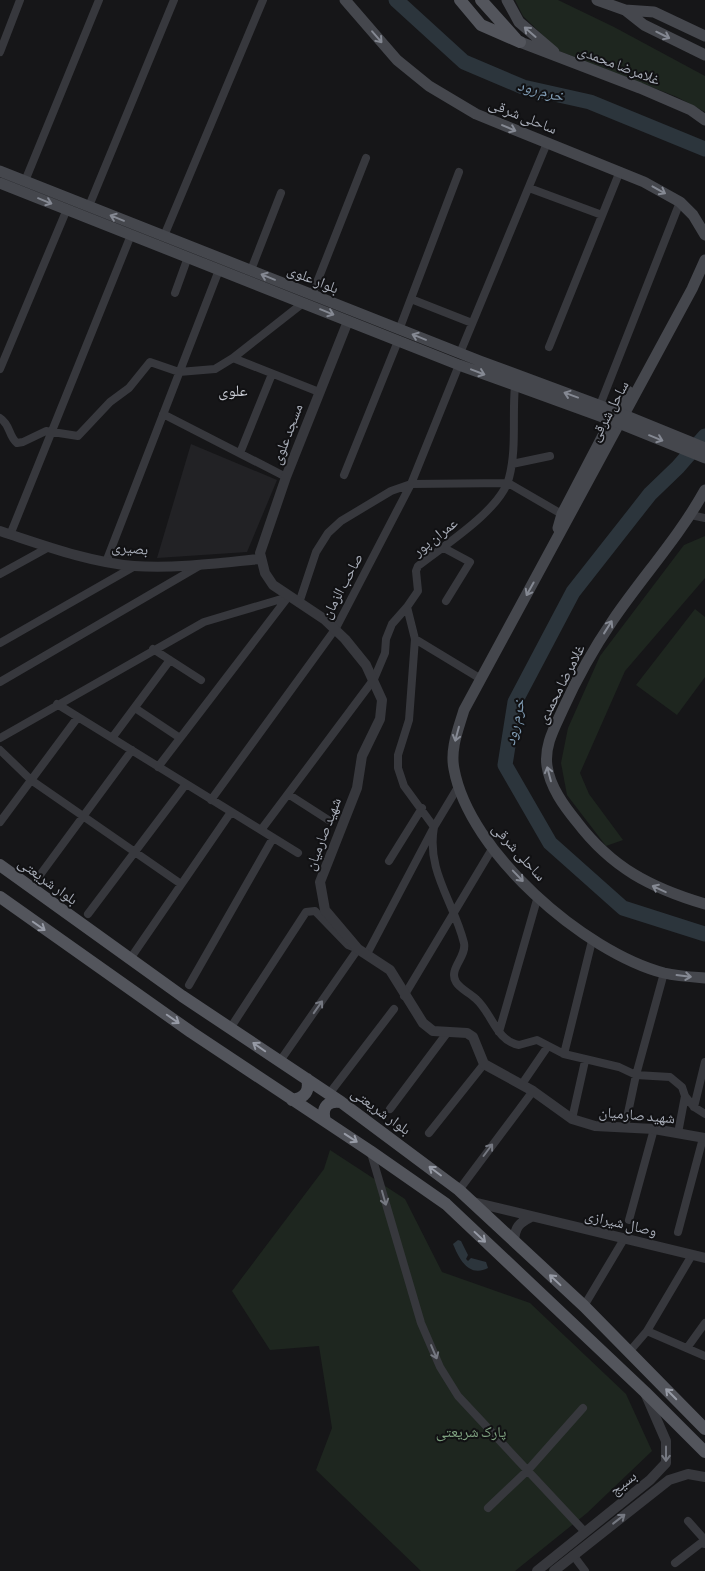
<svg xmlns="http://www.w3.org/2000/svg" width="705" height="1571" viewBox="0 0 705 1571" font-family="'Asap Condensed','Noto Naskh Arabic',sans-serif">
<rect width="100%" height="100%" fill="#161618"/>
<path fill="#222225" d="M 191,444 L 277,480 L 247,552 L 157,558 Z"/>
<path fill="#1e261f" d="M 515,0 L 558,0 L 614,27 L 705,76 L 705,112 L 677,97 L 559,51 L 523,16 Z
M 705,536 L 705,578 L 625,671 L 580,773 L 589,794 L 623,840 L 606,846 L 567,795 L 561,763 L 568,728 L 600,656 L 684,545 Z
M 695,609 L 705,617 L 705,677 L 677,715 L 636,685 Z
M 330,1150 L 405,1199 L 442,1272 L 530,1303 L 626,1394 L 652,1451 L 587,1513 L 515,1571 L 421,1571 L 316,1470 L 332,1428 L 319,1346 L 270,1350 L 232,1291 L 324,1169 Z"/>
<path fill="#2c353c" d="M 458,1240 L 461,1241 L 468,1255 L 466,1259 L 468,1261 L 471,1258 L 486,1262 L 488,1268 C 469,1278 459,1259 453,1244 Z"/>
<g fill="none" stroke-linecap="round" stroke-linejoin="round">
<path stroke="#2c353c" stroke-width="15" d="M 396,0 L 464,62 L 523,87 L 590,102 L 705,149
M 705,436 L 678,467 L 650,494 L 573,592 L 515,702 L 505,765 L 550,843 L 623,908 L 705,934"/>
<path stroke="#37383d" stroke-width="8" d="M 0,52 L 20,0
M 25,181 L 99,0
M 529,188 L 602,215
M 89,206 L 174,0
M 164,236 L 263,0
M 251,270 L 281,193
M 175,293 L 188,257
M 312,295 L 366,158
M 411,299 L 472,323
M 399,330 L 459,172
M 549,347 L 620,171
M 460,353 L 547,143
M 233,358 L 319,392
M 0,369 L 67,209
M 600,405 L 680,202
M 163,414 L 286,477
M 0,418 C 11,425 8,436 17,443 L 23,442 L 46,431 L 78,436 L 110,402 L 129,388 L 150,362 L 179,372 L 215,369 L 233,358 L 303,303
M 240,453 L 272,374
M 512,464 L 550,456
M 344,475 L 398,341
M 691,515 L 705,518
M 10,535 L 131,235
M 442,547 L 470,562 L 446,601
M 106,562 L 219,270
M 0,574 L 49,547
M 299,603 L 316,552 L 328,533 L 341,521 L 391,491 L 411,484 L 508,483 L 565,516
M 415,639 L 481,679
M 0,643 L 135,566
M 153,649 L 201,680
M 0,682 L 199,566
M 57,704 L 298,853
M 135,708 L 180,738
M 0,738 L 204,622 L 288,597
M 112,738 L 170,660
M 0,750 L 31,780 L 181,884
M 158,767 L 288,597
M 288,794 L 330,821
M 211,800 L 336,628 L 411,484 L 459,365
M 0,822 L 78,717
M 434,827 L 404,786 L 398,768 L 398,755 L 409,720 L 415,639 L 407,607 L 418,591 L 416,571 L 418,566 C 443,546 501,510 509,478 C 517,448 512,416 515,386
M 434,827 C 426,871 454,902 464,943 C 467,957 448,969 456,982 C 460,989 470,993 476,999 C 492,1013 496,1041 519,1045 L 537,1040 L 564,1054 L 619,1067 L 636,1075 L 670,1077 L 682,1087 L 685,1096 L 694,1107 L 705,1114
M 261,830 L 374,679 L 385,653 L 386,639 L 392,624 L 407,607
M 389,861 L 422,808
M 40,875 L 132,750
M 88,914 L 186,784
M 367,954 L 434,827 L 458,787
M 130,959 L 231,812
M 189,985 L 273,838
M 404,996 L 492,849
M 231,1027 L 306,912 L 315,911 L 348,945 L 358,949 L 280,1061
M 499,1032 L 538,896
M 564,1054 L 592,941
M 522,1084 L 548,1046
M 329,1094 L 394,1009
M 694,1107 L 705,1062
M 390,1109 L 447,1033
M 572,1119 L 585,1061
M 625,1127 L 636,1075 L 664,973
M 429,1133 L 484,1064
M 678,1133 L 685,1096
M 371,1153 L 421,1323 L 440,1367 L 458,1396 L 585,1532
M 459,1190 L 533,1091
M 629,1220 L 654,1129
M 678,1232 L 703,1138
M 584,1306 L 624,1239
M 647,1331 L 705,1356
M 687,1348 L 705,1323
M 629,1352 L 647,1331 L 692,1255
M 488,1508 L 528,1470 L 583,1408
M 688,1521 L 705,1540
M 573,1555 L 585,1571
M 675,1563 L 701,1543 L 705,1544"/>
<path stroke="#37383d" stroke-width="10" d="M 348,321 L 286,477 L 260,553 L 265,573 L 273,585 L 324,619 L 345,639 L 366,665 L 382,700 L 380,719 L 362,756 L 357,788 L 320,882 L 325,910 L 358,949 L 390,970 L 423,1023 L 433,1031 L 467,1033 L 473,1037 L 484,1064 L 533,1091 L 572,1119 L 595,1126 L 654,1129 L 705,1138
M 0,531 C 43,545 88,562 134,566 C 175,569 219,563 260,559
M 473,1202 L 705,1258
M 514,1241 C 515,1227 519,1223 531,1217
M 537,1571 L 650,1480 L 666,1463 L 666,1441 L 646,1395
M 554,1571 L 669,1480 L 688,1474 L 705,1477"/>
<path stroke="#45474d" stroke-width="11" d="M 345,0 L 397,60 L 429,86 L 476,114 L 644,182 L 680,202 L 693,215 L 705,235
M 507,0 L 519,22 L 554,52
M 597,0 L 625,10 L 654,12 L 705,36
M 625,10 L 644,25 L 705,55
M 520,42 L 640,88 L 691,110 L 705,120
M 0,171 L 480,361 L 617,412 L 628,391
M 0,183 L 459,365 L 611,420 L 562,514 L 558,528
M 705,260 L 692,289 L 464,710 C 458,730 450,749 454,769 C 469,852 584,952 664,973 C 677,976 692,977 705,978
M 705,490 C 679,537 643,576 613,620 C 594,648 577,678 563,709 C 555,727 544,745 547,766 C 550,787 564,806 577,822 C 612,868 651,888 705,904"/>
<path stroke="#53555c" stroke-width="12" d="M 460,0 L 481,25 L 520,42
M 481,0 L 516,39
M 0,865 L 182,996 L 341,1102 L 459,1190 L 584,1306 L 705,1429
M 0,897 L 191,1032 L 370,1151 L 446,1204 L 645,1392 L 705,1452
M 292,1100 C 305,1098 310,1091 307,1079
M 325,1121 C 321,1107 328,1100 341,1102"/>
<path stroke="#45474d" stroke-width="11" d="M 617,412 L 705,448
M 611,420 L 705,458"/>
</g>
<defs><path id="oneway-shaft" d="M-6 0H5M1.5-3L5.5 0L1.5 3" fill="none" stroke-width="1.6" stroke-linecap="round" stroke-linejoin="round" transform="scale(1.25)"/></defs>
<g stroke="#858993">
<use href="#oneway-shaft" transform="translate(530 32) rotate(-139)"/>
<use href="#oneway-shaft" transform="translate(663 35) rotate(26)"/>
<use href="#oneway-shaft" transform="translate(377 37) rotate(49)"/>
<use href="#oneway-shaft" transform="translate(509 128) rotate(23)"/>
<use href="#oneway-shaft" transform="translate(659 190) rotate(29)"/>
<use href="#oneway-shaft" transform="translate(45 201) rotate(22)"/>
<use href="#oneway-shaft" transform="translate(117 218) rotate(-158)"/>
<use href="#oneway-shaft" transform="translate(268 277) rotate(-158)"/>
<use href="#oneway-shaft" transform="translate(327 312) rotate(22)"/>
<use href="#oneway-shaft" transform="translate(419 337) rotate(-158)"/>
<use href="#oneway-shaft" transform="translate(478 372) rotate(21)"/>
<use href="#oneway-shaft" transform="translate(571 395) rotate(-160)"/>
<use href="#oneway-shaft" transform="translate(656 438) rotate(22)"/>
<use href="#oneway-shaft" transform="translate(530 589) rotate(119)"/>
<use href="#oneway-shaft" transform="translate(608 627) rotate(-58)"/>
<use href="#oneway-shaft" transform="translate(457 734) rotate(105)"/>
<use href="#oneway-shaft" transform="translate(549 774) rotate(-105)"/>
<use href="#oneway-shaft" transform="translate(518 876) rotate(46)"/>
<use href="#oneway-shaft" transform="translate(659 889) rotate(-155)"/>
<use href="#oneway-shaft" transform="translate(684 976) rotate(7)"/>
</g>
<g stroke="#979ba6">
<use href="#oneway-shaft" transform="translate(39 926) rotate(35)"/>
<use href="#oneway-shaft" transform="translate(173 1019) rotate(35)"/>
<use href="#oneway-shaft" transform="translate(259 1047) rotate(-145)"/>
<use href="#oneway-shaft" transform="translate(351 1138) rotate(33)"/>
<use href="#oneway-shaft" transform="translate(435 1171) rotate(-143)"/>
<use href="#oneway-shaft" transform="translate(480 1237) rotate(43)"/>
<use href="#oneway-shaft" transform="translate(555 1280) rotate(-137)"/>
<use href="#oneway-shaft" transform="translate(671 1394) rotate(-135)"/>
</g>
<g stroke="#757881">
<use href="#oneway-shaft" transform="translate(318 1007) rotate(-55)"/>
<use href="#oneway-shaft" transform="translate(488 1150) rotate(-53)"/>
<use href="#oneway-shaft" transform="translate(384 1198) rotate(74)"/>
<use href="#oneway-shaft" transform="translate(434 1352) rotate(67)"/>
<use href="#oneway-shaft" transform="translate(666 1454) rotate(90)"/>
<use href="#oneway-shaft" transform="translate(619 1519) rotate(-38)"/>
</g>
<g text-anchor="middle" stroke-width="4" stroke-linejoin="round" paint-order="stroke">
<g font-size="15" fill="#a8adb8" stroke="#111113">
<text transform="translate(619 65) rotate(21)" y="5">غلامرضا محمدی</text>
<text transform="translate(523 116) rotate(22)" y="5">ساحلی شرقی</text>
<text transform="translate(313 279) rotate(22)" y="5">بلوار علوی</text>
<text transform="translate(609 411) rotate(-62)" y="5">ساحل شرقی</text>
<text transform="translate(287 434) rotate(-69)" y="5">مسجد علوی</text>
<text transform="translate(435 537) rotate(-38)" y="5">عمران پور</text>
<text transform="translate(130 548) rotate(5)" y="5">بصیری</text>
<text transform="translate(342 586) rotate(-62)" y="5">صاحب الزمان</text>
<text transform="translate(561 684) rotate(-63)" y="5">غلامرضا محمدی</text>
<text transform="translate(323 834) rotate(-69)" y="5">شهید صارمیان</text>
<text transform="translate(519 852) rotate(48)" y="5">ساحلی شرقی</text>
<text transform="translate(48 881) rotate(36)" y="5">بلوار شریعتی</text>
<text transform="translate(381 1111) rotate(36)" y="5">بلوار شریعتی</text>
<text transform="translate(637 1115) rotate(5)" y="5">شهید صارمیان</text>
<text transform="translate(621 1223) rotate(13)" y="5">وصال شیرازی</text>
<text transform="translate(623 1483) rotate(-38)" y="5">بسیج</text>
</g>
<g font-size="15" fill="#7fa381" stroke="#111113">
<text x="471" y="1437">پارک شریعتی</text>
</g>
<g font-size="16" font-style="italic" fill="#7f9bb3" stroke="#111113">
<text transform="translate(541 90) rotate(15)" y="6">خرم رود</text>
<text transform="translate(514 722) rotate(-77)" y="6">خرم رود</text>
</g>
<g font-size="16" fill="#c9ccd4" stroke="#111113">
<text x="233" y="396">علوی</text>
</g>
</g>
</svg>
